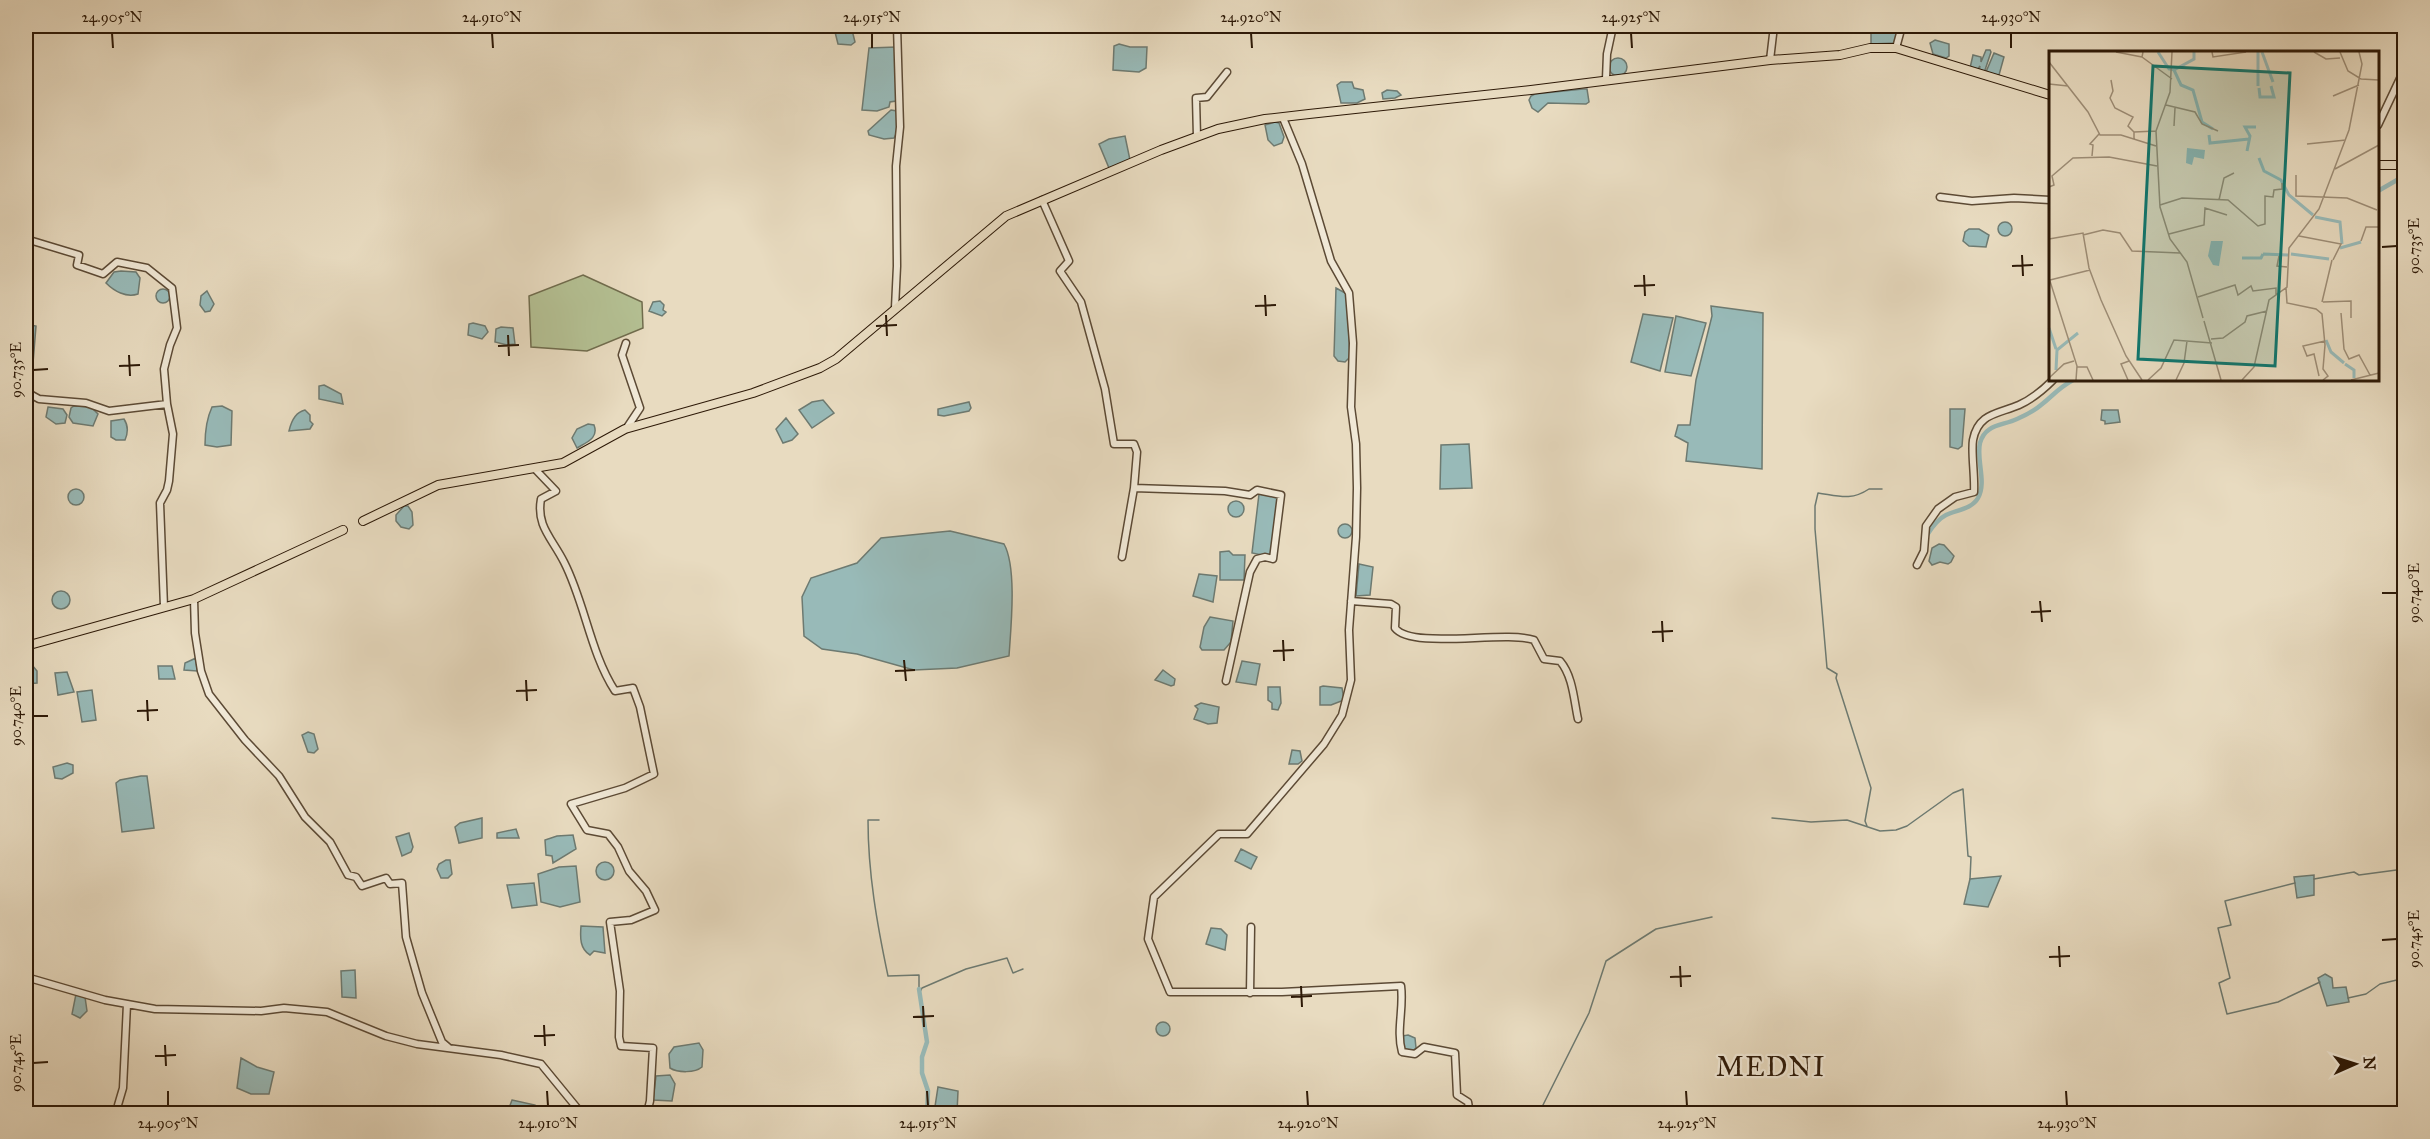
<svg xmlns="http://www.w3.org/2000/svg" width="2430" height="1139" viewBox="0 0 2430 1139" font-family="'IM FELL Great Primer',serif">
<rect width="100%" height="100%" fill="#e8dbc0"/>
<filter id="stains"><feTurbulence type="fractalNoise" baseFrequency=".00333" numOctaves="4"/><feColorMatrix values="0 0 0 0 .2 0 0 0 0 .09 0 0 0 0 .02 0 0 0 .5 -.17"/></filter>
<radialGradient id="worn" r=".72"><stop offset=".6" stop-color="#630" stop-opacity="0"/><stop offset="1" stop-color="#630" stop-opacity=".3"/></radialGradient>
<path fill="#b4c093" stroke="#706c4d" stroke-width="1.5" d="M 583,275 L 642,302 L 643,328 L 587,351 L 531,347 L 529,296 Z"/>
<path fill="#98bab8" stroke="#6d7a71" stroke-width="1.5" d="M 837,26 L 851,26 L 855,42 L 851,45 L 838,44 L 835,32 Z
M 1871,26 L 1899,26 L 1896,43 L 1871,44 Z
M 1935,40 L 1949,44 L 1949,56 L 1946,58 L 1933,54 L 1930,43 Z
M 1119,44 L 1130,47 L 1147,47 L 1146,68 L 1139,72 L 1113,70 L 1114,46 Z
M 896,47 L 896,101 L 890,102 L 889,107 L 877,111 L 862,110 L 869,48 Z
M 1986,50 L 1990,50 L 1991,52 L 1985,70 L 1983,72 L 1979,71 L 1980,66 L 1977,70 L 1970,68 L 1973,55 L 1981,57 L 1981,62 Z
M 1994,53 L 2004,57 L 1999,75 L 1996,77 L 1986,72 Z
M1609 67a9 9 0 1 1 18 0a9 9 0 1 1-18 0Z
M 1341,82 L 1352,82 L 1354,88 L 1363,90 L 1365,99 L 1357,103 L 1341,103 L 1337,85 Z
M 1583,89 L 1587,89 L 1589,102 L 1586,104 L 1548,103 L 1538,112 L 1532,108 L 1529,100 L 1531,96 L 1535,94 Z
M 1387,90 L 1397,91 L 1401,95 L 1395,98 L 1383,99 L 1382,93 Z
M 891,110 L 897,111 L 898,130 L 894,138 L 884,139 L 869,135 L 868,131 Z
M 1275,122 L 1279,123 L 1284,137 L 1282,143 L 1274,146 L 1268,140 L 1265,125 Z
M 1125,136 L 1130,160 L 1109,168 L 1099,144 L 1109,139 Z
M1998 229a7 7 0 1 1 14 0a7 7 0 1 1-14 0Z
M 1969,229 L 1979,229 L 1989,235 L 1986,247 L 1969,246 L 1963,241 L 1965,232 Z
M 121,271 L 136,272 L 140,278 L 138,294 C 126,298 114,291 106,283 L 114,272 Z
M 1336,288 L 1347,294 L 1350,357 L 1345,362 L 1338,361 L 1334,356 Z
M156 296a7 7 0 1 1 14 0a7 7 0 1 1-14 0Z
M 207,291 L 214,304 L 210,311 L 205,312 L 200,305 L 201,296 Z
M 660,301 L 664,305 L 663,310 L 666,312 L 662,316 L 649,311 L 653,302 Z
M 1711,306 L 1763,313 L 1762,469 L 1686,461 L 1688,443 L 1675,436 L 1678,425 L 1690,425 L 1696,380 L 1712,316 Z
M 1643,314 L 1673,318 L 1660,371 L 1631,362 Z
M 1676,316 L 1706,323 L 1691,376 L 1665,372 Z
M 473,323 L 485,326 L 488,332 L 482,339 L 468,335 L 469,324 Z
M 26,324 L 36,326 L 33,363 L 26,363 Z
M 501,327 L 513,328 L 515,344 L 507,345 L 495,342 L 496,329 Z
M 324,385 L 341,394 L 343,404 L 319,399 L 319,386 Z
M 823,400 L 834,413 L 812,428 L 799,410 L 812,402 Z
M 969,402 L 971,408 L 969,411 L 944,416 L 938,415 L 938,409 Z
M 74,406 L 91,407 L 98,414 L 93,426 L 73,423 L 69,417 L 71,408 Z
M 222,406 L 232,411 L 231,445 L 217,447 L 205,445 C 205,431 206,420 212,407 Z
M 48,407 L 63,409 L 67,415 L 65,423 L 56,424 L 46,417 Z
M 1950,409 L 1965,409 L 1962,446 L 1958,449 L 1950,447 Z
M 305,410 L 310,415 L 310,421 L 313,424 L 310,429 L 289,431 C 291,422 296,412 305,410 Z
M 2102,410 L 2118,410 L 2120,422 L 2105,424 L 2105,421 L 2101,420 Z
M 786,418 L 798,434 L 792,440 L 783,443 L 776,429 Z
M 124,419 C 128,425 128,433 125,440 L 116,440 L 111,437 L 111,421 Z
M 588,424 L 594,425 C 599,438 587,442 577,448 L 572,438 L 577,429 Z
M 1469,444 L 1472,488 L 1440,489 L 1441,445 Z
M68 497a8 8 0 1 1 16 0a8 8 0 1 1-16 0Z
M 1259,494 L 1279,497 L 1272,557 L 1252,553 Z
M1228 509a8 8 0 1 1 16 0a8 8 0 1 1-16 0Z
M 404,506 L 408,506 L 412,512 L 413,525 L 409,529 L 401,527 L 396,521 L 396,515 Z
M1338 531a7 7 0 1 1 14 0a7 7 0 1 1-14 0Z
M 950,531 L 1004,544 C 1017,567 1011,627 1009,656 L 957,668 L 914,670 L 857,654 L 822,649 L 804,636 L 802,597 L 811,578 L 857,563 L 881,538 Z
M 1939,544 L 1944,545 L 1954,556 L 1951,562 L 1948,564 L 1940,562 L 1932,565 L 1929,561 L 1932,548 Z
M 1229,551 L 1233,555 L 1245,555 L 1244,580 L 1220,580 L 1220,552 Z
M 1359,564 L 1373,567 L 1370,595 L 1356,596 Z
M 1199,574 L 1217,576 L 1213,602 L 1193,596 Z
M52 600a9 9 0 1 1 18 0a9 9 0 1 1-18 0Z
M 1210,617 L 1233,621 L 1231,642 L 1224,650 L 1202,650 L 1200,647 L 1204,627 Z
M 196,658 L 197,671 L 184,670 L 185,663 Z
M 1242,661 L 1260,664 L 1256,685 L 1236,682 Z
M 32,665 L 37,671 L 37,683 L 26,684 L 26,666 Z
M 158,666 L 172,666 L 175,679 L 159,679 Z
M 1163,670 L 1175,679 L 1174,685 L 1171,686 L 1155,680 Z
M 67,672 L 74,692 L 58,695 L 55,673 Z
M 1323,686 L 1342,688 L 1344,700 L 1331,705 L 1320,705 L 1320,687 Z
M 1268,687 L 1280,687 L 1281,703 L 1278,710 L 1272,709 L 1272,703 L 1268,700 Z
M 92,690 L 96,720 L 82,722 L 77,692 Z
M 1201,703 L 1219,707 L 1217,723 L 1208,724 L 1194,719 L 1198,709 L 1195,706 Z
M 308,732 L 314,734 L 318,749 L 314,753 L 308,752 L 302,735 Z
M 1292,750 L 1300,751 L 1302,761 L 1298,764 L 1289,764 Z
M 67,763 L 73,765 L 73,773 L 62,779 L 55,778 L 53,767 Z
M 141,776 L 147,776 L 154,828 L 122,832 L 116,783 L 120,780 Z
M 482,818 L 482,838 L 459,843 L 455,827 L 460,823 Z
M 516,829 L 519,838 L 497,838 L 497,833 Z
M 409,833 L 413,847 L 411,852 L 402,856 L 396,837 Z
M 573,835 L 576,849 L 553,863 L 552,856 L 546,855 L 545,840 L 557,836 Z
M 1241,849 L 1257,857 L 1251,869 L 1235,861 Z
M 446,860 L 450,860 L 452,874 L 448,878 L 441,878 L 437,869 L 439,864 Z
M596 871a9 9 0 1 1 18 0a9 9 0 1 1-18 0Z
M 576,866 L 580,902 L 560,907 L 541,902 L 538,874 L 559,867 Z
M 2314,875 L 2314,895 L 2297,898 L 2294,877 Z
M 2001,876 L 1988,907 L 1964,904 L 1970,879 Z
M 534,883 L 537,905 L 512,908 L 507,885 Z
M 581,926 L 603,927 L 605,953 L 594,951 L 590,955 C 580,949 580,938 581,926 Z
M 1211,928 L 1221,929 L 1227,935 L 1225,950 L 1206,944 Z
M 355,970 L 356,998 L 342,997 L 341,971 Z
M 2325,974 L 2332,978 L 2333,988 L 2346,987 L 2349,1002 L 2327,1006 L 2318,978 Z
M 76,994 L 85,997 L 87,1011 L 80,1018 L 72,1014 Z
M1156 1029a7 7 0 1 1 14 0a7 7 0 1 1-14 0Z
M 1408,1035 L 1415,1038 L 1416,1048 L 1413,1051 L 1404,1050 L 1402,1036 Z
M 699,1043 L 703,1050 L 702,1067 C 695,1073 678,1073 670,1068 L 669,1054 L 674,1047 Z
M 241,1058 L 257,1067 L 274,1072 L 269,1094 L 251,1094 L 237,1088 Z
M 670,1075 L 675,1084 L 672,1101 L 653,1100 L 656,1076 Z
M 938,1087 L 958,1091 L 957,1113 L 934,1113 Z
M 512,1100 L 535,1105 L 535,1113 L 510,1113 L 509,1108 Z
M 482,1107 L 495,1107 L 499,1113 L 467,1113 L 467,1109 Z"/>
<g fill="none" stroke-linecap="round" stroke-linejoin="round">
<path stroke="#6d7a71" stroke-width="1.5" d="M 1772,818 L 1811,822 L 1847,820 L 1880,831 L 1896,830 L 1907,826 L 1953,793 L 1963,789 L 1968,856 L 1971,857 L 1970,879
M 879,820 L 868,820 C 868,873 877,924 888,976 L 919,975 L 919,989
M 1867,826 L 1865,821 L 1871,788 L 1836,678 L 1837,674 L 1827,668 L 1815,529 L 1815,506 L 1818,493 C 1839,496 1851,501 1869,489 L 1882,489
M 2314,879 L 2354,872 L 2359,875 L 2404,869
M 2295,883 L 2225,901 L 2231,925 L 2218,928 L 2230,978 L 2219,983 L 2227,1014 L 2278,1002 L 2320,982
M 919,994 L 922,988 L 966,969 L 1007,958 L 1013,973 L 1023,969
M 2348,998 L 2366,994 L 2380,984 L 2401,979 L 2400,955 L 2404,953
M 1536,1114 L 1542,1107 L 1589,1013 L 1606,961 L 1656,929 L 1712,917"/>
<path stroke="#98bab8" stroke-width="4.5" d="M 2378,191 L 2404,176
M 1927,535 C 1932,527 1938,519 1946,515 C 1956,510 1972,509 1978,498 C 1987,482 1976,460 1980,443 C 1985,424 2002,426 2017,419 C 2024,416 2034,411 2041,405 C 2054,395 2057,389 2073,380
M 919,989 L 927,1042 L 922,1057 L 922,1073 L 928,1091 L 927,1114"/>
<g stroke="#5c4a35" stroke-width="9">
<path id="minor" d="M 1896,48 L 1902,26
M 1770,60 L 1774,26
M 1606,79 L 1607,54 L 1613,26
M 1283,118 L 1302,164 L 1331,261 L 1349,293 L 1353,343 L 1351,407 L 1356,444 L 1357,488 L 1356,537 L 1349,630 L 1351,680 L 1342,715 L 1324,744 L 1247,834 L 1219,834 L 1154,897 L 1148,939 L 1170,992 L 1282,992 L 1401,986 C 1404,1009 1396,1030 1402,1052 L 1415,1054 L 1424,1047 L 1455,1053 L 1457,1095 L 1468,1102 L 1470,1114
M 2378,125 L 2404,70
M 1197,137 L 1196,98 L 1207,97 L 1227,72
M 1940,197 L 1972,201 L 2014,198 L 2050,200
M 1042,200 L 1069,261 L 1060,271 L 1081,302 L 1105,389 L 1114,444 L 1134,444 L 1137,452 L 1134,488 L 1225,491 L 1250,495 L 1257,490 L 1281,495 L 1273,559 L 1265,557 L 1257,559 L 1250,572 L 1226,681
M 26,239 L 79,255 L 77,265 L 103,274 L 117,262 L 147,268 L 172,288 L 177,328 L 170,345 L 164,369 L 167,404 L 173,434 L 169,481 L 167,490 L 160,503 L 164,607
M 895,308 L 897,266 L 896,166 L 900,127 L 897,26
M 26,385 L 30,394 L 39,399 L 86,403 L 109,411 L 167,404
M 626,429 L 640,408 L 622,355 L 626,343
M 535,469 L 556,491 L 541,499 C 536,526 552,538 564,562 C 585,603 590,652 615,691 L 633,688 L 640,707 L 654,774 L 625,788 L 571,804 L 587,830 L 608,834 L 618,847 L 629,871 L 646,891 L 655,910 L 631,920 L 610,922 L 620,991 L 619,1037 L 621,1046 L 653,1048 L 650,1101 L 647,1113 L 638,1114
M 1122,557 L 1134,488
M 1917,565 L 1924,551 L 1926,526 L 1938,509 L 1955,497 L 1974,492 C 1975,476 1971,452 1973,440 C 1978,413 1998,414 2019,405 C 2030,400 2044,389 2053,380
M 194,599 L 195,633 L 201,671 L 209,694 L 245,740 L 279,776 L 305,817 L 330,842 L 348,875 L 356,877 L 362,886 L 386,878 L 390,884 L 402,883 L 406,937 L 422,993 L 442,1042 L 449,1048
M 1351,601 L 1391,604 L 1396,607 L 1395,628 C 1412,650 1504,630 1534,640 L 1544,659 L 1560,661 C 1573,676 1574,701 1578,719
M 26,977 L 105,1000 L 155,1009 L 261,1011 L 284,1008 L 327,1012 L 386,1036 L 417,1044 L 501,1055 L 541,1064 L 582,1114
M 1250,993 L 1251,927
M 118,1105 L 123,1088 L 127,1004"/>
</g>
<g stroke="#2d1907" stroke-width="10">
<path id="major" d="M 2378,165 L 2404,165
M 363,521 L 438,485 L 563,463 L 625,429 L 753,393 L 820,368 L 836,359 L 1006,216 L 1161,150 L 1218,129 L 1265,119 L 1309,114 L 1531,90 L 1770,60 L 1840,55 L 1870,48 L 1896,48 L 2050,95
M 26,646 L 194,599 L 343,530"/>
</g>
<use href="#minor" stroke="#f0e8d6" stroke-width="6"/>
<use href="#major" stroke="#e8dbc0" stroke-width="8"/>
</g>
<path fill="none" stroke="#2d1907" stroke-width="2" d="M 112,33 L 113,48M 492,33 L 493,48M 872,33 L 872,48M 1251,33 L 1252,48M 1631,33 L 1632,48M 2011,33 L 2011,48M 2382,247 L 2397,246M 2022,255 L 2023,276M 2012,266 L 2033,265M 1644,275 L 1645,296M 1634,286 L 1655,285M 1265,295 L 1266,316M 1255,306 L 1276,305M 886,315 L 887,336M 876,326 L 897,325M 508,335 L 509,356M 498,346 L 519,345M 129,355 L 130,376M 119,366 L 140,365M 33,370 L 48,369M 2382,593 L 2397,593M 2040,601 L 2042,622M 2031,612 L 2051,611M 1662,621 L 1663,642M 1652,632 L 1673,631M 1283,640 L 1284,661M 1273,651 L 1294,650M 904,660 L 906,681M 895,671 L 915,670M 526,680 L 527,701M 516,691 L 537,690M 147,700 L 148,721M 137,711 L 158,710M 33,716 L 48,716M 2382,940 L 2397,939M 2059,946 L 2060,967M 2049,957 L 2070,956M 1680,966 L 1681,987M 1670,977 L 1691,976M 1301,986 L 1302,1007M 1291,997 L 1312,996M 923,1006 L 924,1027M 913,1017 L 934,1016M 544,1025 L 545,1046M 534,1036 L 555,1035M 165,1045 L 166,1066M 155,1056 L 176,1055M 33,1063 L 48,1062M 168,1091 L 168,1106M 547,1091 L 548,1106M 927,1091 L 928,1106M 1307,1091 L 1308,1106M 1686,1091 L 1687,1106M 2066,1091 L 2067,1106"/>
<g text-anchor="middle" stroke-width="4.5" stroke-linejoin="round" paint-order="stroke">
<g font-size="27" letter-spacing="1.5" fill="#2d1907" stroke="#f0e8d6">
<text x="1771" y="1076">MEDNI</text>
</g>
</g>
<g transform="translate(2049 51)">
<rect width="330" height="330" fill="#e8dbc0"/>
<path d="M 138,97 L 156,99 L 155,108 L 145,106 L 143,114 L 137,112 ZM 162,190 L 174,190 L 170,215 L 164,214 L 159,205 Z" fill="#98bab8"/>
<path fill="none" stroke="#98bab8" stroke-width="3" d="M 109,1 L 120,18 L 125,19 L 145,8 L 145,1M 209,1 L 209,35M 213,1 L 224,31M 125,19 L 132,34 L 144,39 L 153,71 L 164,78M 210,37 L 211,46 L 225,46 L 222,35M 160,84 L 161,92 L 200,88M 198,100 L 201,85 L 196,76 L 207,76M 210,107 L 215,120 L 232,129 L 240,144 L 264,164M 266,166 L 291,171 L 293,193M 291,197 L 312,191M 214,203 L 239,204M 242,203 L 280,208M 193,207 L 212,207 L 214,203M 0,277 L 7,298M 277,289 L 282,301 L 295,312M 296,313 L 305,319 L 305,327M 7,319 L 8,299 L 29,282"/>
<path fill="none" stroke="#9d8d76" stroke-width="1.5" d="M 67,1 L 93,6M 94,1 L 93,6 L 123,28M 123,1 L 121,41 L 107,80 L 111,156 L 121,188 L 138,211 L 154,267M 163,1 L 164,6 L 197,1M 265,1 L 277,8 L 291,7M 291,1 L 299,20 L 312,28 L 330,29M 0,11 L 39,61 L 51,84 L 72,84 L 107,95M 62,29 L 64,40 L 61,47 L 66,57 L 84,66 L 79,75 L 85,81 L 85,88M 0,33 L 19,35M 284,45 L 310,34M 117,54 L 146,61 L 153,73 L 169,80M 125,75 L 126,57M 85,81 L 107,80M 258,93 L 297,89M 43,105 L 44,94 L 41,93 L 50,83M 286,118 L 330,94M 247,124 L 247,145 L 298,147 L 328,159M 0,136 L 5,134 L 3,125 L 24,107 L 60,106 L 108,115M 170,149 L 175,127 L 185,122M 111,154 L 133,147 L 179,149 L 209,175 L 216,173 L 216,145 L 224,146 L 225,139 L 233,138 L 233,132M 120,183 L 155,174 L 156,157 L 178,164M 34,184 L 54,179 L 71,182 L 83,200 L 131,202M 250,185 L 292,193 L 284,209M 0,188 L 34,182 L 40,217 L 52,249 L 77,305 L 93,329M 312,190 L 317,176 L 330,176M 230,205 L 228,215 L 238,216M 0,227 L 28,315 L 27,329M 1,229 L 41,219M 237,237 L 238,252 L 267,258 L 273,263 L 276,294 L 274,318 L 279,325 L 274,329M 149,246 L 186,234 L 189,244 L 202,235 L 204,240 L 227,237 L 227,244M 273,251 L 283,209M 274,251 L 302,250 L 302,267M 292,262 L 295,298 L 300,308 L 310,304 L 321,324M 155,270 L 172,329M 162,288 L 174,287 L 196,271 L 198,265 L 218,260M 28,316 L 38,316 L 44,329M 270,325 L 265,303 L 258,305 L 254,295 L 276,290M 0,327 L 15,313 L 25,310M 79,329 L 72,313 L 80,310M 99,329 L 112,317 L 125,289 L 163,292M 127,329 L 135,312 L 138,290M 193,329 L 205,316 L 220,249 L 238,236 L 240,197 L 270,158 L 300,79 L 313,13 L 310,1M 302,329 L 330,322"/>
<path fill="#0f766e" fill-opacity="0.15" stroke="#0f766e" stroke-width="3" d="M 104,15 L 241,22 L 226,315 L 89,308 Z"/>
<rect width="330" height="330" fill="none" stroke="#2d1907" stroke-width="3"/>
</g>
<rect width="2430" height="1139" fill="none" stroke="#e8dbc0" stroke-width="66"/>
<g transform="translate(2355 1064) rotate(87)" stroke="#f0e8d6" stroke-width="4.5" paint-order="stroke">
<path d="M0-4.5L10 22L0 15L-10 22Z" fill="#2d1907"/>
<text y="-9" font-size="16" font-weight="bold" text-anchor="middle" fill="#2d1907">N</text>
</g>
<rect x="33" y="33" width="2364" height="1073" fill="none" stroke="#2d1907" stroke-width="2"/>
<g font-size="15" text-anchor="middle" fill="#2d1907">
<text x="112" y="22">24.905°N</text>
<text x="492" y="22">24.910°N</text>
<text x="872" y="22">24.915°N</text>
<text x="1251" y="22">24.920°N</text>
<text x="1631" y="22">24.925°N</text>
<text x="2011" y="22">24.930°N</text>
<text transform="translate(2414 246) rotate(-90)" y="5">90.735°E</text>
<text transform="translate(16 370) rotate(-90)" y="5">90.735°E</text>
<text transform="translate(2414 593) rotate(-90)" y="5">90.740°E</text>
<text transform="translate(16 716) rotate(-90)" y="5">90.740°E</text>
<text transform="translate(2414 939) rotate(-90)" y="5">90.745°E</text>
<text transform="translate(16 1063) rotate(-90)" y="5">90.745°E</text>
<text x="168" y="1128">24.905°N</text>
<text x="548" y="1128">24.910°N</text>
<text x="928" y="1128">24.915°N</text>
<text x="1308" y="1128">24.920°N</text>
<text x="1687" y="1128">24.925°N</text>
<text x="2067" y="1128">24.930°N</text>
</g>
<rect width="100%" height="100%" filter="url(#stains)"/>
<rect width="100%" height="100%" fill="url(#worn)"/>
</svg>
